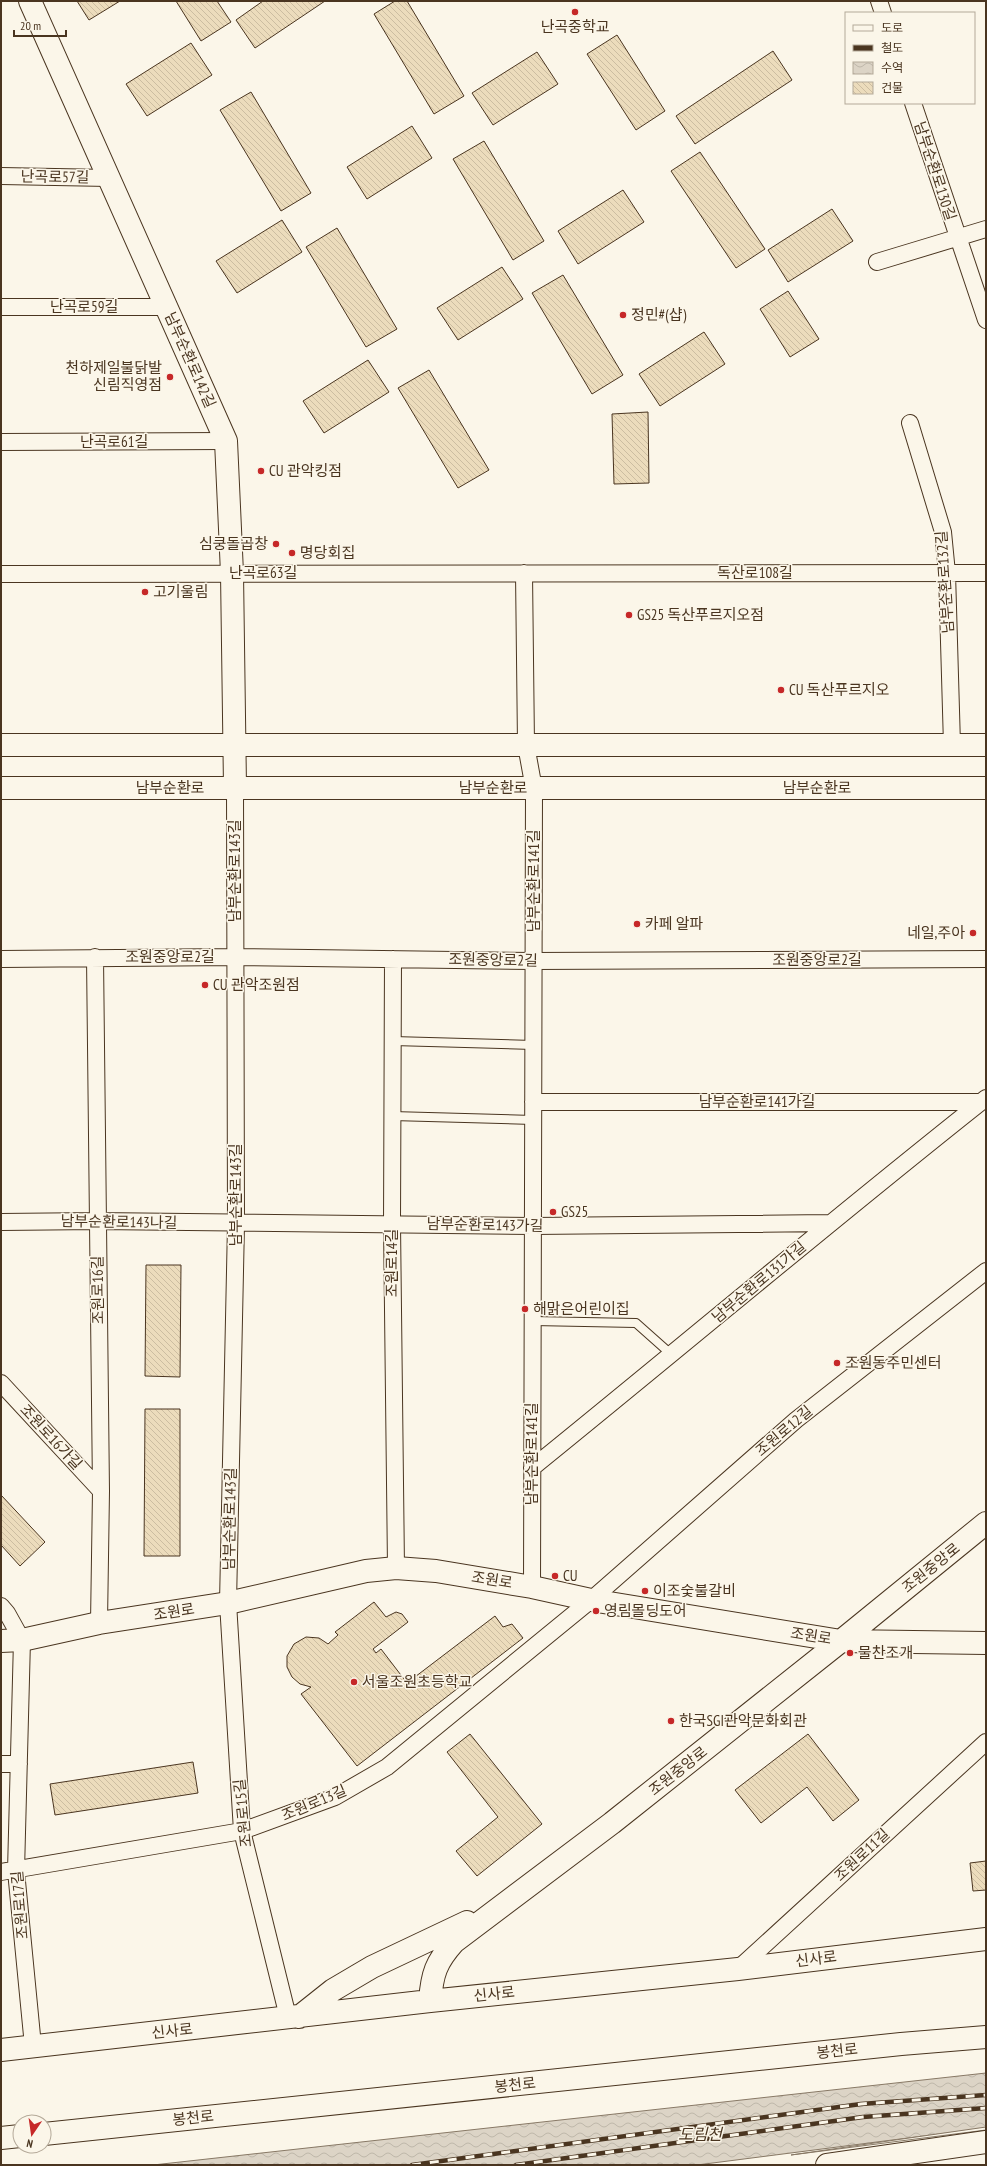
<svg xmlns="http://www.w3.org/2000/svg" width="987" height="2166" viewBox="0 0 987 2166" font-family="'PT Sans Narrow','Noto Sans KR',sans-serif">
<defs>
<pattern id="water-waves" width="16" height="10" patternUnits="userSpaceOnUse"><rect width="16" height="10" fill="#dcd4c6"/><path d="M0 5q4-4 8 0t8 0" fill="none" stroke="#beb7aa"/></pattern>
<pattern id="building-back-hatch" width="6" height="6" patternUnits="userSpaceOnUse"><rect width="6" height="6" fill="#ecdcbc"/><path d="M-1 5l2 2M0 0l6 6M5-1l2 2" fill="none" stroke="#ccbda1"/></pattern>
</defs>
<rect width="100%" height="100%" fill="#fbf6e9"/>
<path fill="url(#water-waves)" stroke="#887966" d="M 986,2073 L 986,2128 L 697,2165 L 153,2165 Z"/>
<path fill="#fbf6e9" stroke="#887966" d="M 986,2127 L 986,2130 L 791,2155 L 930,2135 Z"/>
<path fill="url(#building-back-hatch)" stroke="#4a3520" d="M 77,1 L 120,1 L 89,20 Z
M 176,1 L 217,1 L 231,22 L 201,41 Z
M 263,1 L 325,1 L 255,48 L 236,20 Z
M 395,1 L 407,1 L 464,96 L 434,114 L 374,14 Z
M 617,35 L 665,111 L 636,130 L 587,54 Z
M 191,43 L 212,75 L 147,116 L 126,84 Z
M 773,51 L 792,80 L 695,144 L 676,116 Z
M 537,52 L 558,84 L 493,125 L 472,93 Z
M 251,92 L 311,193 L 281,211 L 220,110 Z
M 412,126 L 432,158 L 367,199 L 347,167 Z
M 484,141 L 544,241 L 513,260 L 453,159 Z
M 700,152 L 765,249 L 736,268 L 671,171 Z
M 623,190 L 644,222 L 578,264 L 558,231 Z
M 832,209 L 853,241 L 788,282 L 768,250 Z
M 282,220 L 302,252 L 237,293 L 216,261 Z
M 337,228 L 397,329 L 366,347 L 306,247 Z
M 502,267 L 523,299 L 458,340 L 437,308 Z
M 563,275 L 623,375 L 592,394 L 532,293 Z
M 788,291 L 819,339 L 790,357 L 760,309 Z
M 704,332 L 725,364 L 660,406 L 639,374 Z
M 368,360 L 389,392 L 324,433 L 303,401 Z
M 429,370 L 489,470 L 458,488 L 398,388 Z
M 648,412 L 649,483 L 614,484 L 612,414 Z
M 146,1265 L 181,1265 L 180,1377 L 145,1376 Z
M 145,1409 L 180,1409 L 180,1556 L 144,1556 Z
M 1,1495 L 45,1542 L 20,1566 L 1,1545 Z
M 374,1602 L 386,1617 L 396,1612 L 402,1614 L 408,1622 L 373,1649 L 376,1653 L 381,1649 L 407,1683 L 495,1616 L 503,1627 L 512,1624 L 523,1638 L 357,1766 L 301,1694 L 311,1687 L 300,1684 L 292,1677 L 287,1667 L 287,1656 L 294,1644 L 306,1637 L 319,1638 L 328,1644 L 338,1635 L 335,1632 Z
M 470,1734 L 542,1824 L 477,1876 L 456,1851 L 498,1817 L 447,1752 Z
M 808,1734 L 859,1800 L 833,1821 L 807,1787 L 761,1823 L 735,1790 Z
M 193,1762 L 198,1793 L 55,1815 L 50,1784 Z
M 986,1861 L 986,1890 L 973,1891 L 970,1863 Z"/>
<g fill="none" stroke-linecap="round" stroke-linejoin="round">
<g stroke="#4a3520" stroke-width="10">
<path id="lane" d="M 393,1041 L 533,1045
M 392,1116 L 533,1120
M 533,1321 L 636,1323 L 672,1355"/>
</g>
<g stroke="#4a3520" stroke-width="18">
<path id="street" d="M 879,1 L 883,13
M 913,103 L 986,320
M 1,176 L 109,178
M 877,262 L 986,229
M 1,307 L 166,307
M 910,423 L 943,532 L 947,573 L 952,745
M 1,442 L 226,441
M 524,573 L 526,745 L 534,789 L 532,1587
M 1,574 L 986,573
M 235,787 L 236,1224 L 228,1603 L 242,1831 L 288,2017
M 95,957 L 101,1491 L 99,1623
M 1,959 L 235,957 L 533,961 L 986,959
M 393,959 L 392,1224 L 396,1568
M 533,1102 L 981,1102
M 1,1222 L 97,1221 L 533,1226 L 830,1223
M 1,1383 L 101,1491
M 532,1468 C 684,1345 833,1219 986,1098
M 1,1606 L 7,1613 L 22,1640 L 16,1871 L 33,2046
M 1,1764 L 19,1764
M 1,1872 L 242,1831 L 335,1797 L 387,1767 L 591,1600 L 796,1420 L 986,1271
M 738,1969 L 986,1742"/>
</g>
<g stroke="#4a3520" stroke-width="24">
<path id="secondary" d="M 30,1 L 226,441 L 232,573 L 235,787
M 1,1641 L 22,1640 L 99,1623 L 228,1603 L 366,1571 L 396,1568 L 436,1571 L 532,1587 L 591,1600 L 841,1641 L 986,1643
M 430,2001 C 432,1974 436,1962 454,1942 L 612,1823 L 841,1641 L 986,1523
M 299,2017 L 333,1990 L 372,1967 L 467,1922
M 1,2050 L 430,2001 L 738,1969 L 986,1939"/>
</g>
<g stroke="#4a3520" stroke-width="24">
<path id="primary" d="M 1,745 L 986,745
M 1,788 L 986,788
M 44,2134 L 901,2044 L 986,2037
M 1,2138 L 20,2136
M 827,2165 L 986,2142"/>
</g>
<use href="#lane" stroke="#fbf6e9" stroke-width="8"/>
<use href="#street" stroke="#fbf6e9" stroke-width="16"/>
<use href="#secondary" stroke="#fbf6e9" stroke-width="22"/>
<use href="#primary" stroke="#fbf6e9" stroke-width="22"/>
<g stroke="#4a3520" stroke-width="4.5">
<path id="rail" d="M 412,2165 L 861,2104 L 986,2095
M 516,2165 L 863,2117 L 986,2108"/>
</g>
<use href="#rail" stroke="#fbf6e9" stroke-width="3" stroke-dasharray="9" stroke-linecap="butt"/>
</g>
<g fill="#c62828" stroke="#fbf6e9" stroke-width="1.5">
<circle cx="575" cy="12" r="4"/>
<circle cx="623" cy="315" r="4"/>
<circle cx="170" cy="377" r="4"/>
<circle cx="261" cy="471" r="4"/>
<circle cx="276" cy="544" r="4"/>
<circle cx="292" cy="553" r="4"/>
<circle cx="145" cy="592" r="4"/>
<circle cx="629" cy="615" r="4"/>
<circle cx="781" cy="690" r="4"/>
<circle cx="637" cy="924" r="4"/>
<circle cx="973" cy="933" r="4"/>
<circle cx="205" cy="985" r="4"/>
<circle cx="553" cy="1212" r="4"/>
<circle cx="525" cy="1309" r="4"/>
<circle cx="837" cy="1363" r="4"/>
<circle cx="555" cy="1576" r="4"/>
<circle cx="645" cy="1591" r="4"/>
<circle cx="596" cy="1611" r="4"/>
<circle cx="850" cy="1653" r="4"/>
<circle cx="354" cy="1682" r="4"/>
<circle cx="671" cy="1721" r="4"/>
</g>
<g text-anchor="middle" stroke-width="3" stroke-linejoin="round" paint-order="stroke">
<g font-size="15" fill="#4a3520" stroke="#fbf6e9" text-anchor="start">
<text x="575" y="32" text-anchor="middle">난곡중학교</text>
<text x="631" y="320">정민#(샵)</text>
<text x="162" y="373" text-anchor="end">천하제일불닭발<tspan x="162" dy="17">신림직영점</tspan></text>
<text x="269" y="476">CU 관악킹점</text>
<text x="268" y="549" text-anchor="end">심쿵돌곱창</text>
<text x="300" y="558">명당회집</text>
<text x="153" y="597">고기울림</text>
<text x="637" y="620">GS25 독산푸르지오점</text>
<text x="789" y="695">CU 독산푸르지오</text>
<text x="645" y="929">카페 알파</text>
<text x="965" y="938" text-anchor="end">네일,주아</text>
<text x="213" y="990">CU 관악조원점</text>
<text x="561" y="1217">GS25</text>
<text x="533" y="1314">해맑은어린이집</text>
<text x="845" y="1368">조원동주민센터</text>
<text x="563" y="1581">CU</text>
<text x="653" y="1596">이조숯불갈비</text>
<text x="604" y="1616">영림몰딩도어</text>
<text x="858" y="1658">물찬조개</text>
<text x="362" y="1687">서울조원초등학교</text>
<text x="679" y="1726">한국SGI관악문화회관</text>
</g>
<g font-size="15" fill="#4a3520" stroke="#fbf6e9">
<text transform="translate(935 171) rotate(72)" y="5">남부순환로130길</text>
<text transform="translate(55 177) rotate(1)" y="5">난곡로57길</text>
<text x="84" y="312">난곡로59길</text>
<text transform="translate(190 360) rotate(66)" y="5">남부순환로142길</text>
<text x="114" y="447">난곡로61길</text>
<text x="263" y="578">난곡로63길</text>
<text x="755" y="578">독산로108길</text>
<text transform="translate(945 582) rotate(-94)" y="5">남부순환로132길</text>
<text x="170" y="793">남부순환로</text>
<text x="493" y="793">남부순환로</text>
<text x="817" y="793">남부순환로</text>
<text transform="translate(235 871) rotate(-90)" y="5">남부순환로143길</text>
<text transform="translate(534 881) rotate(-90)" y="5">남부순환로141길</text>
<text x="170" y="962">조원중앙로2길</text>
<text transform="translate(493 960) rotate(1)" y="5">조원중앙로2길</text>
<text x="817" y="965">조원중앙로2길</text>
<text x="757" y="1107">남부순환로141가길</text>
<text transform="translate(236 1195) rotate(-90)" y="5">남부순환로143길</text>
<text transform="translate(119 1222) rotate(1)" y="5">남부순환로143나길</text>
<text transform="translate(485 1225) rotate(1)" y="5">남부순환로143가길</text>
<text transform="translate(392 1263) rotate(-90)" y="5">조원로14길</text>
<text transform="translate(759 1282) rotate(-40)" y="5">남부순환로131가길</text>
<text transform="translate(98 1290) rotate(-91)" y="5">조원로16길</text>
<text transform="translate(784 1431) rotate(-40)" y="5">조원로12길</text>
<text transform="translate(51 1437) rotate(47)" y="5">조원로16가길</text>
<text transform="translate(532 1454) rotate(-90)" y="5">남부순환로141길</text>
<text transform="translate(230 1519) rotate(-89)" y="5">남부순환로143길</text>
<text transform="translate(931 1568) rotate(-39)" y="5">조원중앙로</text>
<text transform="translate(492 1580) rotate(9)" y="5">조원로</text>
<text transform="translate(174 1612) rotate(-9)" y="5">조원로</text>
<text transform="translate(811 1636) rotate(9)" y="5">조원로</text>
<text transform="translate(678 1771) rotate(-38)" y="5">조원중앙로</text>
<text transform="translate(314 1803) rotate(-23)" y="5">조원로13길</text>
<text transform="translate(243 1813) rotate(-96)" y="5">조원로15길</text>
<text transform="translate(862 1855) rotate(-43)" y="5">조원로11길</text>
<text transform="translate(20 1905) rotate(-95)" y="5">조원로17길</text>
<text transform="translate(816 1959) rotate(-7)" y="5">신사로</text>
<text transform="translate(494 1994) rotate(-6)" y="5">신사로</text>
<text transform="translate(172 2031) rotate(-6)" y="5">신사로</text>
<text transform="translate(837 2051) rotate(-6)" y="5">봉천로</text>
<text transform="translate(515 2085) rotate(-6)" y="5">봉천로</text>
<text transform="translate(193 2118) rotate(-6)" y="5">봉천로</text>
</g>
<g font-size="16" font-style="italic" fill="#4a3520" stroke="#fbf6e9">
<text x="700" y="2140">도림천</text>
</g>
</g>
<rect width="987" height="2166" fill="none" stroke="#4a3520" stroke-width="4"/>
<rect x="845" y="12" width="130" height="92" fill="#fbf6e9" stroke="#b4a999"/>
<rect x="853" y="25" width="20" height="6" fill="#fbf6e9" stroke="#b4a999"/>
<text x="881" y="32" font-size="12" fill="#4a3520">도로</text>
<rect x="853" y="45" width="20" height="6" fill="#4a3520" stroke="#b4a999"/>
<text x="881" y="52" font-size="12" fill="#4a3520">철도</text>
<rect x="853" y="62" width="20" height="12" fill="url(#water-waves)" stroke="#b4a999"/>
<text x="881" y="72" font-size="12" fill="#4a3520">수역</text>
<rect x="853" y="82" width="20" height="12" fill="url(#building-back-hatch)" stroke="#b4a999"/>
<text x="881" y="92" font-size="12" fill="#4a3520">건물</text>
<g transform="translate(32 2134) rotate(193)"><circle r="19" fill="#fbf6e9" stroke="#b4a999"/>
<path d="M0-3L7 15L0 10L-7 15Z" fill="#c62828"/>
<text y="-6" font-size="11" font-weight="bold" text-anchor="middle" fill="#4a3520">N</text>
</g>
<path d="M14 30v6h52v-6" fill="none" stroke="#4a3520" stroke-width="2"/>
<text x="20" y="30" font-size="12" fill="#4a3520" stroke="#fbf6e9" stroke-width="3" paint-order="stroke">20 m</text>
</svg>
